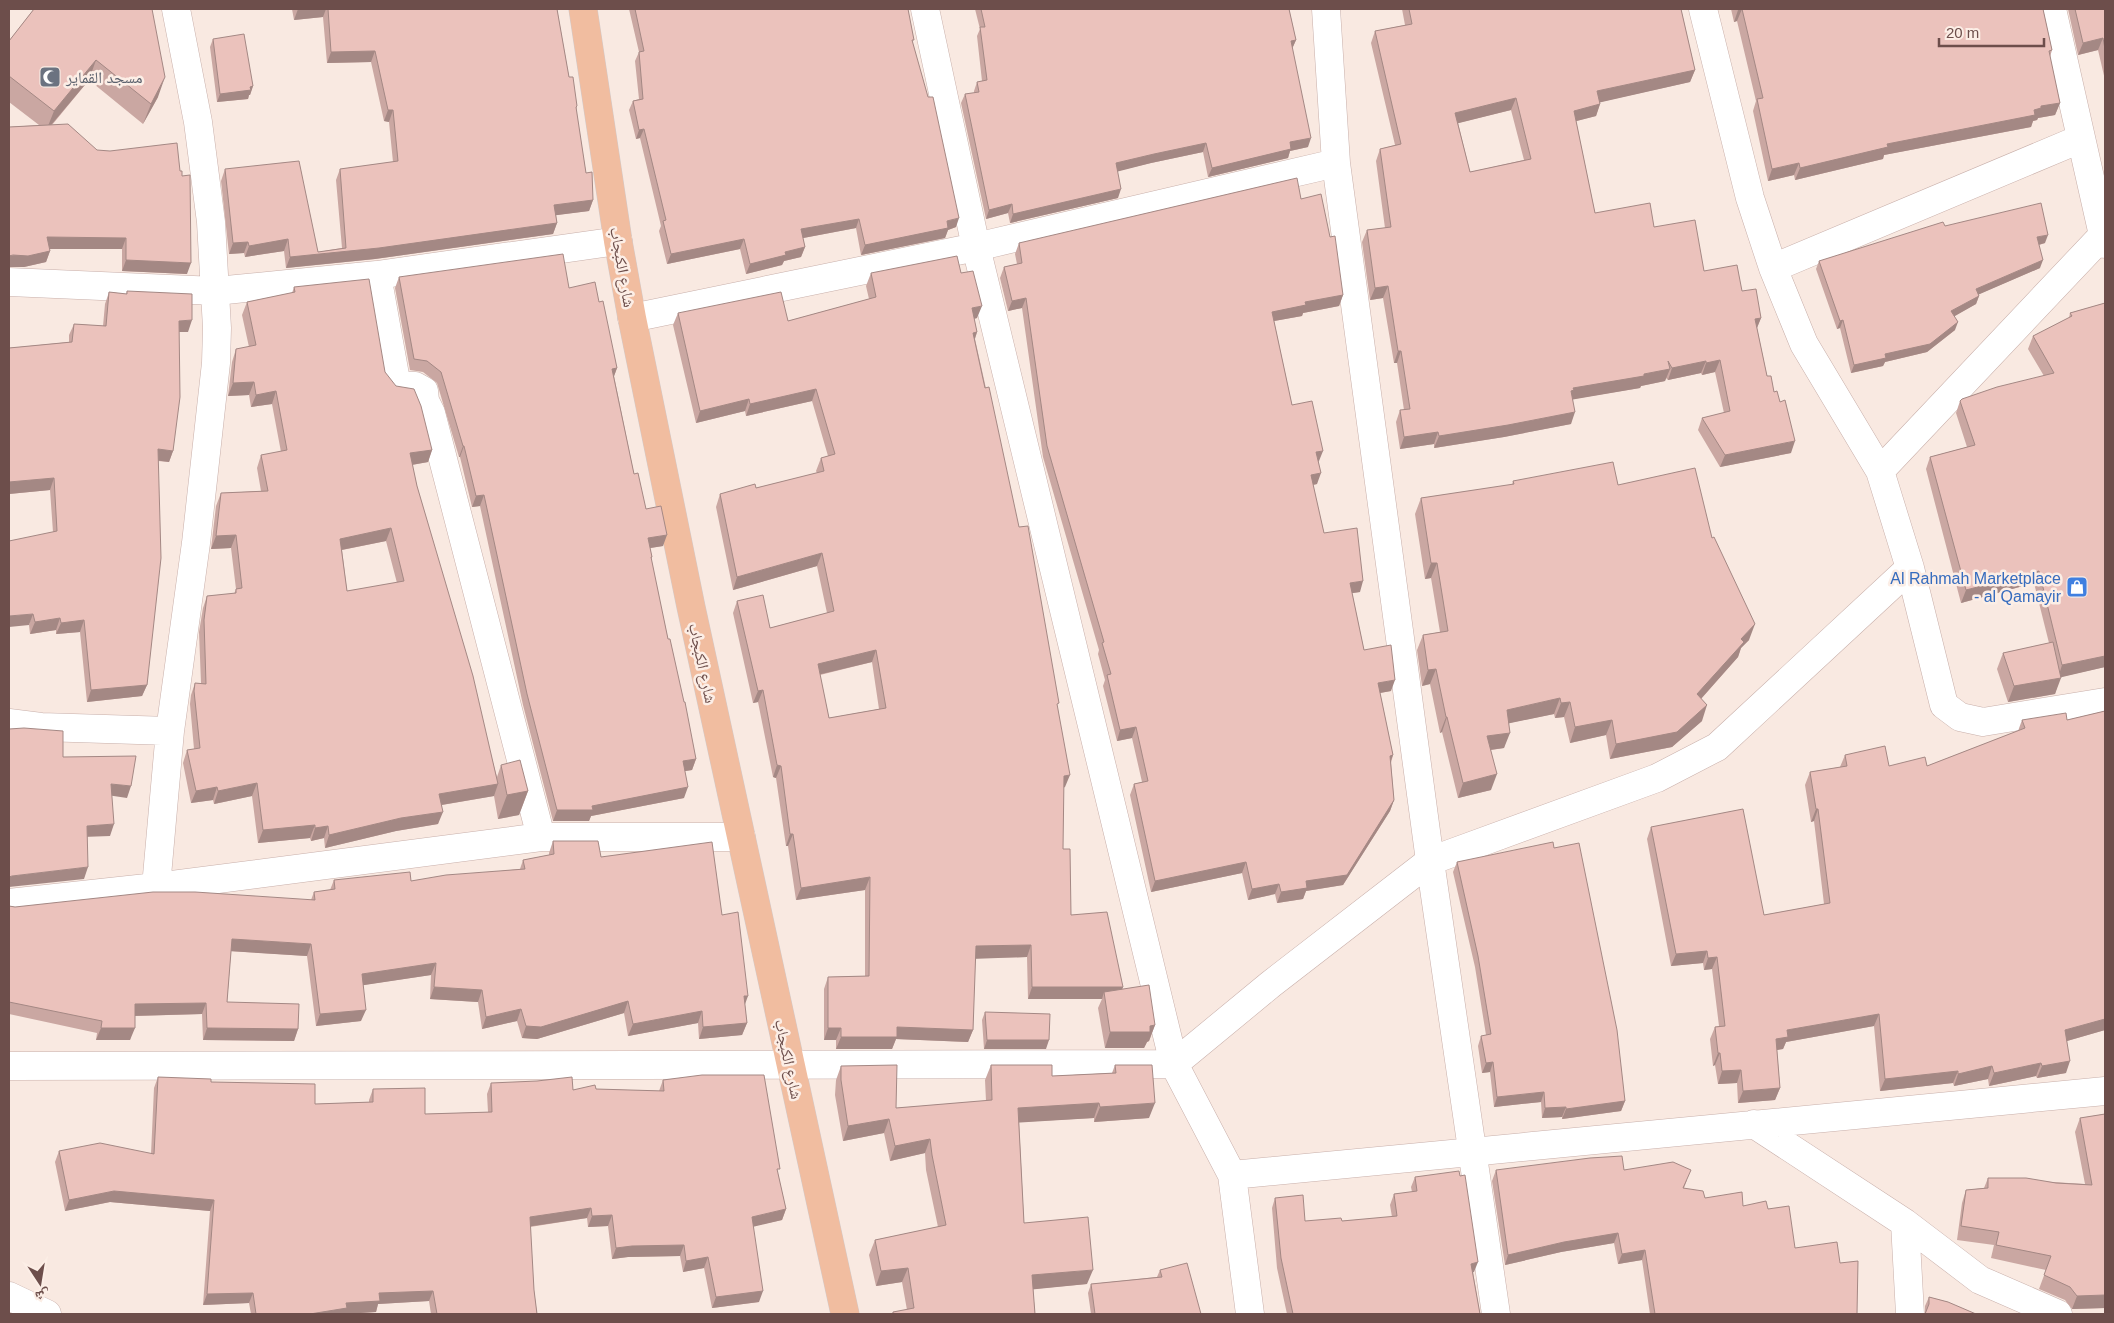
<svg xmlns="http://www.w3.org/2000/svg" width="2114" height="1323" viewBox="0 0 2114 1323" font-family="Helvetica,'Noto Naskh Arabic',sans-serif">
<rect width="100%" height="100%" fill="#f9e9e1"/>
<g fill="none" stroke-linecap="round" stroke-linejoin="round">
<g stroke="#c8afaa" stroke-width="29">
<path id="minor" d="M 925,9 L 976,247 L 1174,1064 L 1232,1175 L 1250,1314
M 1326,9 L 1336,163 L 1430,861 L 1496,1314
M 1703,9 L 1750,198 L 1773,268 L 1804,344 L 1880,471
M 2052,9 L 2105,244
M 1773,268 L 2080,139
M 377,275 L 396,381 L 399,385 L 415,386 L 424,391 L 425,401 L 431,413 L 541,837
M 9,282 L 216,291 L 377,275 L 618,241
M 632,318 L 976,247 L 1336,163
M 1910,568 L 1944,705 L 1960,717 L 1983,722 L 2105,702
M 9,723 L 41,727 L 170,731
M 156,887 L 170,731 L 196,543 L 216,363 L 217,328 L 211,222 L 198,122 L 176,9
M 9,903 L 156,887 L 541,837 L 741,837
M 9,1066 L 1174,1064 L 1271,984 L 1430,861 L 1657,778 L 1717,747 L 1910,568 L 1880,471 L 2105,233
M 1754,1124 L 1905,1223 L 1980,1280 L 2058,1314
M 1232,1175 L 2105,1091
M 1905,1223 L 1910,1314
M 9,1296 L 47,1314"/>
</g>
<g stroke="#d3cac9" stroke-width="29">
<path id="major" d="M 583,9 L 618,241 L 632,318 L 691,607 L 845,1314"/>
</g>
<use href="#minor" stroke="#fff" stroke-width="28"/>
<use href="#major" stroke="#f1bda0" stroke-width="28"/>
</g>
<path fill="#caa7a2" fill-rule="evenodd" d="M 34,9 L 158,97 L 143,124 L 89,80 L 52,125 L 187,274 L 122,271 L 122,249 L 49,249 L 50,251 L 46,262 L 24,267 L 9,267 L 9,127 L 39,125 L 9,102 L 9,41 Z
M 292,9 L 557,9 L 569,77 L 577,106 L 576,110 L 586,173 L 593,200 L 589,211 L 556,215 L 557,223 L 553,234 L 375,259 L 286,268 L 284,251 L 245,257 L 244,253 L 229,254 L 221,181 L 225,169 L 318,252 L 342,248 L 336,180 L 340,169 L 393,162 L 389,122 L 384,121 L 371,62 L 327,63 L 323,17 L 294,20 Z
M 629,9 L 908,9 L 913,44 L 956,227 L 948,230 L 945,238 L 861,255 L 856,228 L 803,238 L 805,247 L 801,257 L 784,261 L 782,265 L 746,274 L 740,249 L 667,264 L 659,231 L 661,226 L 640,138 L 636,139 L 629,110 L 633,101 L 639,99 L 635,61 L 639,52 Z
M 975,9 L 1289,9 L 1296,40 L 1292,49 L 1308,147 L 1290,151 L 1288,158 L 1208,177 L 1203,152 L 1151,163 L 1117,171 L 1118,198 L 1010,223 L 1008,213 L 986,219 L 961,103 L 965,94 L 974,93 L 974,91 L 977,82 L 982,81 L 977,36 L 980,29 Z
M 1402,9 L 1681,9 L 1695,70 L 1690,82 L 1600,102 L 1600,104 L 1596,116 L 1576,121 L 1595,213 L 1654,227 L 1704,271 L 1742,291 L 1761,318 L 1757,328 L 1767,376 L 1774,392 L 1791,453 L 1720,467 L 1698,430 L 1702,418 L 1724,413 L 1715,372 L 1702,375 L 1701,373 L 1668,380 L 1666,378 L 1665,381 L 1641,386 L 1640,388 L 1573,399 L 1571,424 L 1504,437 L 1434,448 L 1434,444 L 1400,449 L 1396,422 L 1400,410 L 1404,410 L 1397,363 L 1394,363 L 1383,298 L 1370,300 L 1362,242 L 1367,230 L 1385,228 L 1376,161 L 1380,149 L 1395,145 L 1371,43 L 1375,31 L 1405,25 ZM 1511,110 L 1524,160 L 1470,172 L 1458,123 Z
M 1731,9 L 2043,9 L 2052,50 L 2050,57 L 2060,103 L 2055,115 L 2038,118 L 2037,120 L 2033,121 L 2031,127 L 1884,155 L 1883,159 L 1795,180 L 1794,175 L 1768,181 L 1753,111 L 1756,101 L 1737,21 L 1734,22 Z
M 2068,9 L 2105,9 L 2105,80 L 2098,50 L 2078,55 Z
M 213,39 L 253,86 L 250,95 L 249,95 L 248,99 L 217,102 L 210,47 Z
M 1301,199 L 1343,295 L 1339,306 L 1303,313 L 1302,316 L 1274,321 L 1292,405 L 1319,461 L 1317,484 L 1313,485 L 1324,533 L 1360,592 L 1352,593 L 1364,650 L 1391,691 L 1380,693 L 1393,755 L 1391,763 L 1394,800 L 1390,811 L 1343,885 L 1306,891 L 1303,899 L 1277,903 L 1275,894 L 1248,900 L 1242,873 L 1151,892 L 1130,795 L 1134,784 L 1142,782 L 1132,738 L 1117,741 L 1103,686 L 1105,680 L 1098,654 L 1099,650 L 1043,457 L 1022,308 L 1008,311 L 1000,278 L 1004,267 L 1017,264 L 1015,254 L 1019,243 Z
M 1945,226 L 2045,243 L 2039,245 L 2040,268 L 1979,294 L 1979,296 L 1976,304 L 1954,316 L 1955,330 L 1927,352 L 1885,362 L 1883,366 L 1851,373 L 1840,328 L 1837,329 L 1816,269 L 1819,261 Z
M 871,273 L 961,273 L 977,318 L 974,319 L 977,332 L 975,339 L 1057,707 L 1065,787 L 1063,788 L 1063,849 L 1071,915 L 1123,987 L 1122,989 L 1155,1025 L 1149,1041 L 1147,1042 L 1144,1048 L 1105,1048 L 1098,1008 L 1102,999 L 1028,999 L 1027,957 L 975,958 L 973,1030 L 968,1042 L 896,1039 L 892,1049 L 836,1049 L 836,1040 L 824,1040 L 824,989 L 828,977 L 865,976 L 865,890 L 796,900 L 788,846 L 786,846 L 776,778 L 773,777 L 758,702 L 753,703 L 733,613 L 737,601 L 770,628 L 827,613 L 817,566 L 733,590 L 716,507 L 720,494 L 756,488 L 817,473 L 816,471 L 821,458 L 828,456 L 812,401 L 746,416 L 745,411 L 696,423 L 673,325 L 678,313 L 788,321 L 869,299 L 866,286 ZM 872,662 L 879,709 L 829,718 L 820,675 Z
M 399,277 L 569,288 L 599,302 L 617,368 L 614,376 L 634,474 L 646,509 L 663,546 L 650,548 L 652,557 L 651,560 L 668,639 L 696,759 L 692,770 L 685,771 L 684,798 L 591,816 L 589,821 L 553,821 L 523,705 L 480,506 L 472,507 L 460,457 L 459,457 L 437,383 L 423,372 L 410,370 L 395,288 Z
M 294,287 L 385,372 L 432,450 L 428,462 L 412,465 L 417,486 L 497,777 L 501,765 L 528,791 L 519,815 L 498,819 L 494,796 L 442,805 L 438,824 L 396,831 L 325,848 L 324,838 L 311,841 L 310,838 L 258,843 L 252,796 L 214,804 L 213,800 L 191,803 L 183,763 L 187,750 L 194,749 L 190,704 L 191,695 L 195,683 L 201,683 L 199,632 L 203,608 L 207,596 L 234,594 L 236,589 L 231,548 L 211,549 L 216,506 L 221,493 L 261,491 L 257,468 L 261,455 L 281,452 L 272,404 L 251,407 L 249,395 L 228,396 L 232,362 L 236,349 L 249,347 L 242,315 L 247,302 L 292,293 ZM 386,541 L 397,583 L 347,591 L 342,550 Z
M 127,291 L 188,332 L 179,332 L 173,451 L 169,462 L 158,461 L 147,685 L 142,696 L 87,702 L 80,632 L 56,634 L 56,630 L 30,634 L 29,625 L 53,532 L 50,490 L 9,494 L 9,348 L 69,342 L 69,335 L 74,324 L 103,326 L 105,304 L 109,292 L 126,294 Z
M 2105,303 L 2105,667 L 2060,677 L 2055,694 L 2008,702 L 1997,669 L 2003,653 L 2049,643 L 2034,583 L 1961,603 L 1926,469 L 1930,457 L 1967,447 L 1956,413 L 1960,401 L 2044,376 L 2028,349 L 2033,336 L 2069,318 L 2070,313 Z
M 1513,481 L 1618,485 L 1712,538 L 1749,640 L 1741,648 L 1738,657 L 1701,699 L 1702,721 L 1672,747 L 1610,759 L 1606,735 L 1570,743 L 1564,717 L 1555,718 L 1554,714 L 1509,723 L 1504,748 L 1491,750 L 1491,790 L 1458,798 L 1442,732 L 1440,733 L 1430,684 L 1422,686 L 1417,650 L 1423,635 L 1440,632 L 1431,578 L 1425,579 L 1415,514 L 1421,498 L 1512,485 Z
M 2105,711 L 2105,1030 L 2067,1041 L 2066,1073 L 2037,1078 L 2036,1076 L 1989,1086 L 1988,1079 L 1954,1086 L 1953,1083 L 1880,1091 L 1874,1026 L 1786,1042 L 1783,1049 L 1777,1050 L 1780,1088 L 1775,1100 L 1738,1103 L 1737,1083 L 1718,1084 L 1715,1065 L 1713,1066 L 1710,1039 L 1715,1027 L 1719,1026 L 1712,969 L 1704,970 L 1703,963 L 1671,966 L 1647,839 L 1651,827 L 1764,915 L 1824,904 L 1814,821 L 1811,822 L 1805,785 L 1810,772 L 1840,767 L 1845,755 L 1889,766 L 1927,766 L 2018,731 L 2022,720 L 2067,720 Z
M 553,841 L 601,857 L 722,915 L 745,1005 L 747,1023 L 742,1035 L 699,1039 L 698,1023 L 628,1036 L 624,1013 L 537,1039 L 522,1038 L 517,1021 L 482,1029 L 478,1002 L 430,999 L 431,975 L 363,985 L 361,1021 L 316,1026 L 307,956 L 231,951 L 227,1002 L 298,1029 L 294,1041 L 203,1040 L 202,1014 L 135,1016 L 130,1040 L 96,1040 L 97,1033 L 9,1014 L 9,906 L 15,907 L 311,900 L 314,892 L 330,890 L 334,880 L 411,881 L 520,869 L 523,860 L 549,855 L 549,853 Z
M 1554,848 L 1625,1101 L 1621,1111 L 1562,1119 L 1562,1117 L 1542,1118 L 1541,1102 L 1494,1107 L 1490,1072 L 1482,1073 L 1478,1046 L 1481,1036 L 1486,1035 L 1475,967 L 1453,872 L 1457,862 Z
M 985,1012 L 1046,1049 L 984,1049 L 982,1020 Z
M 991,1065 L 1052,1076 L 1112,1073 L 1115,1065 L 1149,1118 L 1094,1122 L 1094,1118 L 1019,1122 L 1024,1223 L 1087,1284 L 1033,1289 L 1035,1314 L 892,1314 L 893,1312 L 907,1310 L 902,1282 L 876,1286 L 869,1255 L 875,1240 L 938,1227 L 926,1170 L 925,1153 L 890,1161 L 884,1133 L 843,1141 L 835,1095 L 836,1080 L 841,1066 L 896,1108 L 986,1101 L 985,1080 Z
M 158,1077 L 211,1082 L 315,1104 L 369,1102 L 369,1100 L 373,1089 L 425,1114 L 488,1112 L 487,1094 L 491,1083 L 573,1090 L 596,1089 L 659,1091 L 663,1080 L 778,1174 L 786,1209 L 782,1220 L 753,1226 L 759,1302 L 712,1308 L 704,1268 L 683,1272 L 680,1256 L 628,1257 L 612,1259 L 608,1226 L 588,1227 L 587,1218 L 530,1227 L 534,1290 L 537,1314 L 431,1314 L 429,1301 L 378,1304 L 376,1312 L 345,1314 L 251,1314 L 249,1303 L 203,1305 L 210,1211 L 110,1202 L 65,1211 L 55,1162 L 59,1151 L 151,1154 L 154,1088 Z
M 2105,1114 L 2105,1308 L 2072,1309 L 2065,1300 L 2039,1289 L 2046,1270 L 1991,1258 L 1994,1245 L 1957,1240 L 1962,1203 L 1966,1190 L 1984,1188 L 1988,1178 L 2085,1184 L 2075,1132 L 2080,1118 Z
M 1496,1170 L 1624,1170 L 1687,1180 L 1684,1188 L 1705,1198 L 1743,1206 L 1768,1209 L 1795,1248 L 1840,1263 L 1857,1314 L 1650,1314 L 1642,1260 L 1618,1264 L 1614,1243 L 1561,1252 L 1505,1265 L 1492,1181 Z
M 1415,1177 L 1474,1272 L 1473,1272 L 1480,1314 L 1287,1314 L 1277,1268 L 1272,1208 L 1275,1198 L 1305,1221 L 1342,1221 L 1392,1217 L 1390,1205 L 1394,1194 L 1412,1192 L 1411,1187 Z
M 1160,1270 L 1201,1314 L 1091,1314 L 1088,1293 L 1091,1284 L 1157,1277 Z
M 1929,1297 L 1948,1302 L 1925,1314 L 1925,1306 Z"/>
<path fill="#a48884" d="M 298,9 L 326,9 L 323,17 L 294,20 Z
M 1742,9 L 1737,21 L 1734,22 L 1738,10 Z
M 2103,38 L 2098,50 L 2078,55 L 2083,43 Z
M 1296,40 L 1292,49 L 1291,41 Z
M 375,51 L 371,62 L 327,63 L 331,52 Z
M 96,60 L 89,80 L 46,131 L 54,111 Z
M 1695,70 L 1690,82 L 1593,104 L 1597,91 Z
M 165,77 L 158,97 L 143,124 L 151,104 Z
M 253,86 L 250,95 L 249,95 L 248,99 L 217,102 L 220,94 Z
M 1516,98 L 1511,110 L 1451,125 L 1455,113 Z
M 2060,103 L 2055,115 L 2038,118 L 2037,120 L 2033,121 L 2031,127 L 1884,155 L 1883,159 L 1795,180 L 1800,168 L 1887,144 L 2034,110 L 2041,106 Z
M 1600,104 L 1596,116 L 1569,123 L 1574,111 Z
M 388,110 L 393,110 L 389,122 L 384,121 Z
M 644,129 L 640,138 L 636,139 L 639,130 Z
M 1311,138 L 1308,147 L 1290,151 L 1288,158 L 1208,177 L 1212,168 L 1290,142 Z
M 1206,143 L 1203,152 L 1151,163 L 1112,173 L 1116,163 L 1154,154 Z
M 1799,163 L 1794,175 L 1768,181 L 1772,169 Z
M 1121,189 L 1118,198 L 1010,223 L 1013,214 Z
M 593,200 L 589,211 L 550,216 L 554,205 Z
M 1012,204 L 1008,213 L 986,219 L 989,210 Z
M 959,218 L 956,227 L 948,230 L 945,238 L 861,255 L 865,245 Z
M 859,219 L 856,228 L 798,239 L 801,229 Z
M 557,223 L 553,234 L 375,259 L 286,268 L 290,257 Z
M 2048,235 L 2045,243 L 2034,246 L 2037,237 Z
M 47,237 L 126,238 L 122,249 L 43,249 Z
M 288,239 L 284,251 L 245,257 L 249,246 Z
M 744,239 L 740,249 L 667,264 L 671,254 Z
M 248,242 L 244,253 L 229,254 L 233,243 Z
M 805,247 L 801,257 L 784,261 L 782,265 L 746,274 L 750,264 L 785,252 Z
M 50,251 L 46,262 L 24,267 L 9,267 L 9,256 Z
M 126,260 L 191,263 L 187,274 L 122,271 Z
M 2043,260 L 2040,268 L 1973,297 L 1976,289 Z
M 1388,286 L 1383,298 L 1370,300 L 1375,288 Z
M 1343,295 L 1339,306 L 1303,313 L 1302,316 L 1268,322 L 1272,312 L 1305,302 Z
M 1979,296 L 1976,304 L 1948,320 L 1951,311 Z
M 1026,298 L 1022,308 L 1008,311 L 1012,301 Z
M 982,306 L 977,318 L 968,320 L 972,308 Z
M 1761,318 L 1756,330 L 1755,319 Z
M 192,320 L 188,332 L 174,332 L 179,321 Z
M 1843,320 L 1840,328 L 1837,329 L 1840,321 Z
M 1958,322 L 1955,330 L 1927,352 L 1885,362 L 1883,366 L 1851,373 L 1854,365 L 1885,354 Z
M 977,332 L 973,344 L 973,333 Z
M 1398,351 L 1401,351 L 1397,363 L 1394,363 Z
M 1720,360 L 1715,372 L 1702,375 L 1706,363 Z
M 1706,361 L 1701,373 L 1668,380 L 1672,368 Z
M 617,368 L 613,379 L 612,369 Z
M 1670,369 L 1665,381 L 1641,386 L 1640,388 L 1570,400 L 1571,391 L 1573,388 Z
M 254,382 L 249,395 L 228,396 L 233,383 Z
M 816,389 L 812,401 L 746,416 L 750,404 Z
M 276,391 L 272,404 L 251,407 L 256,395 Z
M 749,399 L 745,411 L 696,423 L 700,411 Z
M 1575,412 L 1571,424 L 1504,437 L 1434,448 L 1439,436 Z
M 1438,432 L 1434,444 L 1400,449 L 1404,437 Z
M 1795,441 L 1791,453 L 1720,467 L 1725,455 Z
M 463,446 L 464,446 L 460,457 L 459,457 Z
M 158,449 L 173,451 L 169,462 L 154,460 Z
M 432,450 L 428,462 L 405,466 L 410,453 Z
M 1323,451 L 1319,461 L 1312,463 L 1316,452 Z
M 1321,473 L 1317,484 L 1307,486 L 1311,475 Z
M 54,478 L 50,490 L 9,494 L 9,482 Z
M 484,495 L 480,506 L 472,507 L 476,496 Z
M 391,528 L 386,541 L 336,551 L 340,539 Z
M 236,535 L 231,548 L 211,549 L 216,536 Z
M 667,535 L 663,546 L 644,549 L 648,538 Z
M 822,553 L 817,566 L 733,590 L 737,577 Z
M 1431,563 L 1437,563 L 1431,578 L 1425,579 Z
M 2039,571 L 2034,583 L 1961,603 L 1966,590 Z
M 1363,581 L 1360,592 L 1346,594 L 1350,583 Z
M 33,614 L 29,625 L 9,627 L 9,616 Z
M 60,618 L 56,630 L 30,634 L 35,622 Z
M 84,620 L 80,632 L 56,634 L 61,623 Z
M 1755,624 L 1749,640 L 1741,648 L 1738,657 L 1691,710 L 1697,694 L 1741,639 Z
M 876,650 L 872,662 L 813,676 L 818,664 Z
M 2105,656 L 2105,667 L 2058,678 L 2062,665 Z
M 1436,669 L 1430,684 L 1422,686 L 1428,670 Z
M 2061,678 L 2055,694 L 2008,702 L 2014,686 Z
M 1395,680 L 1391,691 L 1374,694 L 1378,683 Z
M 147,685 L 142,696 L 87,702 L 91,690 Z
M 763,690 L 758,702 L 753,703 L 758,691 Z
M 1560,698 L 1554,714 L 1501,725 L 1507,710 Z
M 1570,702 L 1564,717 L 1555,718 L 1561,703 Z
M 1707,705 L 1702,721 L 1672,747 L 1610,759 L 1616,744 Z
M 1446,717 L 1447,717 L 1442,732 L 1440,733 Z
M 1612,720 L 1606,735 L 1570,743 L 1575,727 Z
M 1136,727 L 1132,738 L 1117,741 L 1120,730 Z
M 1510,733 L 1504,748 L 1482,751 L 1487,736 Z
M 1393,755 L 1389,766 L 1390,756 Z
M 696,759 L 692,770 L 679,772 L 683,761 Z
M 777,765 L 781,766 L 776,778 L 773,777 Z
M 1497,774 L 1491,790 L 1458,798 L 1463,783 Z
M 1070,775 L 1065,787 L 1059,788 L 1064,776 Z
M 257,783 L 252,796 L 214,804 L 218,791 Z
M 111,784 L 131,786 L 127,798 L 107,795 Z
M 498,784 L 494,796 L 435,806 L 439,794 Z
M 217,787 L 213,800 L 191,803 L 196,791 Z
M 688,787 L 684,798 L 591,816 L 589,821 L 553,821 L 557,810 Z
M 528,791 L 519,815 L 498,819 L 507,795 Z
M 1394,800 L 1390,811 L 1343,885 L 1306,891 L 1303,899 L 1277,903 L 1281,892 L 1306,881 Z
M 1816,809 L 1818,809 L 1814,821 L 1811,822 Z
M 443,812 L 438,824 L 396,831 L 325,848 L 329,835 L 401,818 Z
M 114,824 L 110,836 L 82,837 L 87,826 Z
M 315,825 L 310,838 L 258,843 L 263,830 Z
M 328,826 L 324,838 L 311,841 L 315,828 Z
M 790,834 L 793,834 L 788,846 L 786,846 Z
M 1246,862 L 1242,873 L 1151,892 L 1155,881 Z
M 88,867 L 84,879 L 9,887 L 9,877 L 12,876 Z
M 870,877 L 865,890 L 796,900 L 801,888 Z
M 1279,884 L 1275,894 L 1248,900 L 1252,889 Z
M 232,939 L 311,944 L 307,956 L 228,951 Z
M 1031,945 L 1027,957 L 971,959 L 976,946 Z
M 1707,951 L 1703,963 L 1671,966 L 1676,954 Z
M 1717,957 L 1712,969 L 1704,970 L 1708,958 Z
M 436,963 L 431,975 L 358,986 L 362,974 Z
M 434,987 L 482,990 L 478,1002 L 430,999 Z
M 1032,987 L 1123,987 L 1118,1000 L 1104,992 L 1102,999 L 1028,999 Z
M 744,996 L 748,996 L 744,1007 Z
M 628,1001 L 624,1013 L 537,1039 L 522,1038 L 526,1026 Z
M 206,1003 L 202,1014 L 130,1016 L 135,1004 Z
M 521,1009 L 517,1021 L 482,1029 L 486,1017 Z
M 366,1010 L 361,1021 L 316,1026 L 320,1014 Z
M 702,1011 L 698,1023 L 628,1036 L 633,1024 Z
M 1879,1014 L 1874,1026 L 1786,1042 L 1783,1049 L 1771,1051 L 1776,1039 L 1787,1030 Z
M 2105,1019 L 2105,1030 L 2060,1043 L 2065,1030 Z
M 747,1023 L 742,1035 L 699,1039 L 703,1027 Z
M 1155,1025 L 1149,1041 L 1147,1042 L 1144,1048 L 1105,1048 L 1110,1032 Z
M 897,1027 L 973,1030 L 968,1042 L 896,1039 L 892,1049 L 836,1049 L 841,1037 Z
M 101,1028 L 135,1028 L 130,1040 L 96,1040 Z
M 207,1028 L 298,1029 L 294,1041 L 203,1040 Z
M 828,1028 L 841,1028 L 836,1040 L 824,1040 Z
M 987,1040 L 1049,1040 L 1046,1049 L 984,1049 Z
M 1718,1053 L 1720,1053 L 1715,1065 L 1713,1066 Z
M 2070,1061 L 2066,1073 L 2037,1078 L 2042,1066 Z
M 1493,1062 L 1490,1072 L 1482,1073 L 1486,1063 Z
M 2041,1063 L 2036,1076 L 1989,1086 L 1994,1073 Z
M 1992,1066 L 1988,1079 L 1954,1086 L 1958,1074 Z
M 1741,1070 L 1737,1083 L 1718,1084 L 1722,1071 Z
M 1958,1071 L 1953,1083 L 1880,1091 L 1885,1079 Z
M 1780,1088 L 1775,1100 L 1738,1103 L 1743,1091 Z
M 1544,1092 L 1541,1102 L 1494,1107 L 1497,1097 Z
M 1625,1101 L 1621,1111 L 1562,1119 L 1566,1109 Z
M 1099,1103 L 1094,1118 L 1013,1123 L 1018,1108 Z
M 1155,1103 L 1149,1118 L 1094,1122 L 1100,1107 Z
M 1566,1107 L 1562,1117 L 1542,1118 L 1545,1108 Z
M 889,1119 L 884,1133 L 843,1141 L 848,1126 Z
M 930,1139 L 925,1153 L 890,1161 L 895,1146 Z
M 114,1191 L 214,1200 L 210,1211 L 110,1202 L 65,1211 L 69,1200 Z
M 591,1208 L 587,1218 L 526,1227 L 530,1217 Z
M 786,1209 L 782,1220 L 748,1228 L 752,1217 Z
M 612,1215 L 608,1226 L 588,1227 L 592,1216 Z
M 1618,1233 L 1614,1243 L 1561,1252 L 1505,1265 L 1508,1255 L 1564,1242 Z
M 684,1245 L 680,1256 L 628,1257 L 612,1259 L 616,1248 L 632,1246 Z
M 1645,1250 L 1642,1260 L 1618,1264 L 1622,1254 Z
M 708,1257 L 704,1268 L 683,1272 L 686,1261 Z
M 1478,1262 L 1474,1272 L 1468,1274 L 1471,1264 Z
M 908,1268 L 902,1282 L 876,1286 L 881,1271 Z
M 1093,1270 L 1087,1284 L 1027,1290 L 1032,1275 Z
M 433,1291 L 429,1301 L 378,1304 L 376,1312 L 345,1314 L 310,1314 L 379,1293 Z
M 763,1291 L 759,1302 L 712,1308 L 716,1297 Z
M 253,1293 L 249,1303 L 203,1305 L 207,1294 Z
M 2105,1295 L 2105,1308 L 2072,1309 L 2077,1296 Z"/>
<path fill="#ebc2bc" stroke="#a48884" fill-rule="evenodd" d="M 34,9 L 152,9 L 165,77 L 151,104 L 96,60 L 54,111 L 9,76 L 9,41 Z
M 328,9 L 557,9 L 569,77 L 573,77 L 577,106 L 576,107 L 586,173 L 592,172 L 593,200 L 554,205 L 557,223 L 379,248 L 290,257 L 288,239 L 249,246 L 248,242 L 233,243 L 225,169 L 299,161 L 318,252 L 346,248 L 340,169 L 398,161 L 393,110 L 388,110 L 375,51 L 331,52 Z
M 635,9 L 908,9 L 914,40 L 912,40 L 928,97 L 933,97 L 959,218 L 947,221 L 948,228 L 865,245 L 859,219 L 801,229 L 805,247 L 785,252 L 786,255 L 750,264 L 744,239 L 671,254 L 663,221 L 666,220 L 644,129 L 639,130 L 633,101 L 643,99 L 639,52 L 644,51 Z
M 981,9 L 1289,9 L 1296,40 L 1291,41 L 1311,138 L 1290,142 L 1291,149 L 1212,168 L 1206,143 L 1154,154 L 1116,163 L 1121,189 L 1013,214 L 1012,204 L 989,210 L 965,94 L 979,92 L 977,82 L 987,80 L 980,27 L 985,27 Z
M 1409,9 L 1681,9 L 1695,70 L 1597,91 L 1600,104 L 1574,111 L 1595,213 L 1650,203 L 1654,227 L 1695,220 L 1704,271 L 1737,265 L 1742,291 L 1756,289 L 1761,318 L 1755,319 L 1767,376 L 1771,376 L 1774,392 L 1777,391 L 1780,402 L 1785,400 L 1795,441 L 1725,455 L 1702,418 L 1730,411 L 1720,360 L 1706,363 L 1706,361 L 1672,368 L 1668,361 L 1670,369 L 1644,374 L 1644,376 L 1573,388 L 1574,390 L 1571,391 L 1575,412 L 1508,425 L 1439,436 L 1438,432 L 1404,437 L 1400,410 L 1410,409 L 1401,351 L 1398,351 L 1388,286 L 1375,288 L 1367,230 L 1391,227 L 1380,149 L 1401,144 L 1375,31 L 1412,24 ZM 1516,98 L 1531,159 L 1470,172 L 1455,113 Z
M 1738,9 L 2043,9 L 2052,50 L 2049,51 L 2060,103 L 2041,106 L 2041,108 L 2034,110 L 2035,115 L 1887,144 L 1888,147 L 1800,168 L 1799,163 L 1772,169 L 1757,99 L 1763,98 L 1742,9 L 1738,10 Z
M 2075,9 L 2105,9 L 2105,49 L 2103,38 L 2083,43 Z
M 244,34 L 253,86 L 250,87 L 251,90 L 220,94 L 213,39 Z
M 68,124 L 97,150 L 110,151 L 177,143 L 180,171 L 182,171 L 182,176 L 190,175 L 191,263 L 126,260 L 126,238 L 47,237 L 50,251 L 28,256 L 13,255 L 9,256 L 9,127 Z
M 1297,178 L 1301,199 L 1321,194 L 1330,237 L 1335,236 L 1343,295 L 1305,302 L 1306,305 L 1272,312 L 1292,405 L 1312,401 L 1323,451 L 1316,452 L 1321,473 L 1311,475 L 1324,533 L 1357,528 L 1363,581 L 1350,583 L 1364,650 L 1391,645 L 1395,680 L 1378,683 L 1393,755 L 1390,756 L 1394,800 L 1347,875 L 1306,881 L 1307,888 L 1281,892 L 1279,884 L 1252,889 L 1246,862 L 1155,881 L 1134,784 L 1148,781 L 1136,727 L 1120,730 L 1107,675 L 1111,674 L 1102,643 L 1104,642 L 1047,446 L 1026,298 L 1012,301 L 1004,267 L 1022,263 L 1019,243 Z
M 2041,203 L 2048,235 L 2037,237 L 2043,260 L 1976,289 L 1979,296 L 1951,311 L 1958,322 L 1930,344 L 1885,354 L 1886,358 L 1854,365 L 1843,320 L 1840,321 L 1819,261 L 1943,222 L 1945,226 Z
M 563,254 L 569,288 L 595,282 L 599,302 L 603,301 L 617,368 L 612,369 L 634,474 L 638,473 L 646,509 L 661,506 L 667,535 L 648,538 L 652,557 L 651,557 L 668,639 L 670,639 L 684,702 L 685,702 L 696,759 L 683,761 L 688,787 L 592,806 L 593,810 L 557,810 L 527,694 L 484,495 L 476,496 L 464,446 L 463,446 L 441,372 L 427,361 L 414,359 L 399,277 Z
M 957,256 L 961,273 L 973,271 L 982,306 L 972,308 L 977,332 L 973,333 L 985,388 L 989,387 L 1019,527 L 1028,526 L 1059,703 L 1057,704 L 1070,775 L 1064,776 L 1063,849 L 1070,849 L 1071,915 L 1107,912 L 1123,987 L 1032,987 L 1031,945 L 976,946 L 973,1030 L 897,1027 L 897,1037 L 841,1037 L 841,1028 L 828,1028 L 828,977 L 869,976 L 870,877 L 801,888 L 793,834 L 790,834 L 781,766 L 777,765 L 763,690 L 758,691 L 737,601 L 763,595 L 770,628 L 834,611 L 822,553 L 737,577 L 720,494 L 755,484 L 756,488 L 824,471 L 821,458 L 835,454 L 816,389 L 750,404 L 749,399 L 700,411 L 678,313 L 781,292 L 788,321 L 876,297 L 871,273 ZM 876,650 L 886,708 L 829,718 L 818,664 Z
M 369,279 L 385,372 L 396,386 L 414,389 L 421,406 L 432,450 L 410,453 L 417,486 L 473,676 L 498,784 L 439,794 L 443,812 L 401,818 L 329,835 L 328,826 L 315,828 L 315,825 L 263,830 L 257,783 L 218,791 L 217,787 L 196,791 L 187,750 L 200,748 L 194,691 L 195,683 L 206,684 L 204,620 L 207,596 L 236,593 L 236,589 L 242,588 L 236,535 L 216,536 L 221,493 L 268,491 L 261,455 L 287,450 L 276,391 L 256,395 L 254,382 L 233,383 L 236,349 L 256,345 L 247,302 L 295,292 L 294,287 ZM 391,528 L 404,581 L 347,591 L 340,539 Z
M 127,291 L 192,294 L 192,320 L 179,321 L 180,397 L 173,451 L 158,449 L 161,558 L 147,685 L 91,690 L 84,620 L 61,623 L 60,618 L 35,622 L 33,614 L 9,616 L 9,541 L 57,531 L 54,478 L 9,482 L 9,348 L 72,342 L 74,324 L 106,326 L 109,292 L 127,294 Z
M 2105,303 L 2105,656 L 2062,665 L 2039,571 L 1966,590 L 1930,457 L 1975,445 L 1960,401 L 1962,399 L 1997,387 L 2054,373 L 2033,336 L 2072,316 L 2070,313 Z
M 1613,462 L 1618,485 L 1695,468 L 1712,538 L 1714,537 L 1755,624 L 1741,639 L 1744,642 L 1697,694 L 1707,705 L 1677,732 L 1616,744 L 1612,720 L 1575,727 L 1570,702 L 1561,703 L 1560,698 L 1507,710 L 1510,733 L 1487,736 L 1497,774 L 1463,783 L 1447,717 L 1446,717 L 1436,669 L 1428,670 L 1423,635 L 1448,631 L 1437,563 L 1431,563 L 1421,498 L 1514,484 L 1513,481 Z
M 2053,642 L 2061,678 L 2014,686 L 2003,653 Z
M 2105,711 L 2105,1019 L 2065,1030 L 2070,1061 L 2042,1066 L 2041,1063 L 1994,1073 L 1992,1066 L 1958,1074 L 1958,1071 L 1885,1079 L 1879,1014 L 1787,1030 L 1788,1037 L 1776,1039 L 1780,1088 L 1743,1091 L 1741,1070 L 1722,1071 L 1720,1053 L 1718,1053 L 1715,1027 L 1725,1026 L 1717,957 L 1708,958 L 1707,951 L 1676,954 L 1651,827 L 1743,809 L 1764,915 L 1830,903 L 1818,809 L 1816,809 L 1810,772 L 1847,766 L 1845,755 L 1885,746 L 1889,766 L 1925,757 L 1927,766 L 2025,728 L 2022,720 L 2066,713 L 2067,720 Z
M 24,728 L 63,731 L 63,757 L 136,756 L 131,786 L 111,784 L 114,824 L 87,826 L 88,867 L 12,876 L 9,877 L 9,729 Z
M 520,760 L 528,791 L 507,795 L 501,765 Z
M 553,841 L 598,841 L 601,857 L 712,842 L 722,915 L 738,912 L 748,996 L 744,996 L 747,1023 L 703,1027 L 702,1011 L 633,1024 L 628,1001 L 541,1027 L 526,1026 L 521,1009 L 486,1017 L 482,990 L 434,987 L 436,963 L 362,974 L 366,1010 L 320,1014 L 311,944 L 232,939 L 227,1002 L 299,1004 L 298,1029 L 207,1028 L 206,1003 L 135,1004 L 135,1028 L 101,1028 L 102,1021 L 9,1002 L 9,906 L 15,907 L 153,892 L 195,892 L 315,900 L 314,892 L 335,889 L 334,880 L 410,872 L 411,881 L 446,875 L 525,869 L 523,860 L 554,854 Z
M 1553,842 L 1554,848 L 1579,843 L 1617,1030 L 1625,1101 L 1566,1109 L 1566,1107 L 1545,1108 L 1544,1092 L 1497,1097 L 1493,1062 L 1486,1063 L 1481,1036 L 1491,1034 L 1478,956 L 1457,862 Z
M 1149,985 L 1155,1025 L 1150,1026 L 1150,1032 L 1110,1032 L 1104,992 Z
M 985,1012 L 1050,1014 L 1049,1040 L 987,1040 Z
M 897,1065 L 896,1108 L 992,1100 L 991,1065 L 1052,1065 L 1052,1076 L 1116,1073 L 1115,1065 L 1152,1065 L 1155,1103 L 1100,1107 L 1099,1103 L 1018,1108 L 1024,1223 L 1088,1217 L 1093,1270 L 1032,1275 L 1035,1314 L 893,1314 L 893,1312 L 914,1308 L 908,1268 L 881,1271 L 875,1240 L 946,1225 L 932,1155 L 930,1139 L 895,1146 L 889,1119 L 848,1126 L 841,1080 L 841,1066 Z
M 702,1075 L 764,1075 L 780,1169 L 777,1169 L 786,1209 L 752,1217 L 763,1291 L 716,1297 L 708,1257 L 686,1261 L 684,1245 L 632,1246 L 616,1248 L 612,1215 L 592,1216 L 591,1208 L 530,1217 L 534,1290 L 537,1314 L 437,1314 L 433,1291 L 379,1293 L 380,1301 L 346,1303 L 347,1308 L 310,1314 L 256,1314 L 253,1293 L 207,1294 L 214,1200 L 114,1191 L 69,1200 L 59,1151 L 100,1143 L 154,1154 L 158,1077 L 211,1079 L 211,1082 L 315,1084 L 315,1104 L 373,1102 L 373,1089 L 425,1088 L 425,1114 L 492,1112 L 491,1083 L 537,1081 L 572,1077 L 573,1090 L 595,1085 L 596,1089 L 664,1091 L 663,1080 Z
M 2105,1114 L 2105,1295 L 2077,1296 L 2070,1287 L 2044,1275 L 2051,1256 L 1996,1245 L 1999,1232 L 1961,1226 L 1966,1190 L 1988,1188 L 1988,1178 L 2026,1178 L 2056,1183 L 2092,1185 L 2080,1118 Z
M 1622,1156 L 1624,1170 L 1673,1162 L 1691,1170 L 1683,1188 L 1703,1191 L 1705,1198 L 1742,1192 L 1743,1206 L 1766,1201 L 1768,1209 L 1789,1206 L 1795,1248 L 1837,1242 L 1840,1263 L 1858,1261 L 1857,1314 L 1655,1314 L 1645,1250 L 1622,1254 L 1618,1233 L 1564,1242 L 1508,1255 L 1496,1170 L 1590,1158 Z
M 1459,1171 L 1460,1176 L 1465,1175 L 1478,1262 L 1471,1264 L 1480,1314 L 1293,1314 L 1281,1258 L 1275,1198 L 1303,1195 L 1305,1221 L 1341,1218 L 1342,1221 L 1397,1216 L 1394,1194 L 1417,1191 L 1415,1177 Z
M 1187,1263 L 1201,1314 L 1095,1314 L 1091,1284 L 1162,1277 L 1160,1270 Z
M 1929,1297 L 1948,1302 L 1976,1314 L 1925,1314 L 1929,1304 Z"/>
<defs>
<g id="mosque-square" transform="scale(1.125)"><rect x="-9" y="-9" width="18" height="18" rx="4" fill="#6b7280" stroke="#fceee6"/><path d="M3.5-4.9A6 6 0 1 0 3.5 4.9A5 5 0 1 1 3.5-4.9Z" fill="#fff"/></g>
<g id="shop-square" transform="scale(1.125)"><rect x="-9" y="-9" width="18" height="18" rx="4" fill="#3f7fe0" stroke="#fceee6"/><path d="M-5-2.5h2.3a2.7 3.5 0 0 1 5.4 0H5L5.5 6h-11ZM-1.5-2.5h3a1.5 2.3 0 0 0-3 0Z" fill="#fff"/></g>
</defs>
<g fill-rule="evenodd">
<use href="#mosque-square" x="50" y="77"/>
<use href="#shop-square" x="2077" y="587"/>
</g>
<g text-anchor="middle" stroke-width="5" stroke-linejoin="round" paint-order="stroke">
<g font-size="16" fill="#5b616d" stroke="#fceee6" text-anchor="start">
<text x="66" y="83">مسجد القماير</text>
</g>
<g font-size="16" fill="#6d4e4b" stroke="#fceee6">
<text transform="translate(623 267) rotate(80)" y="6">شارع الكبجاب</text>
<text transform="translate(703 663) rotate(78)" y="6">شارع الكبجاب</text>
<text transform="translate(789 1059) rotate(78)" y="6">شارع الكبجاب</text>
</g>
<g font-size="16" fill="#366cbe" stroke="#fceee6" text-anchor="end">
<text x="2061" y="584">Al Rahmah Marketplace<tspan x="2061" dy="18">- al Qamayir</tspan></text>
</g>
</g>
<rect width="2114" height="1323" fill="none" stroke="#6d4e4b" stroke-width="20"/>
<g transform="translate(40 1283) rotate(168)" stroke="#fceee6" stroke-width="4" paint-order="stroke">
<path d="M0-4L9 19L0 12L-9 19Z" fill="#6d4e4b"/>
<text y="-8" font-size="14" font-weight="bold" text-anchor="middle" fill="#6d4e4b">ش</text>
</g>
<path d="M1939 38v8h105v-8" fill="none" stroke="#6d4e4b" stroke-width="2.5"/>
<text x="1946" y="38" font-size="15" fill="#6d4e4b" stroke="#fceee6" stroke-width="4" paint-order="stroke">20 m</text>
</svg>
